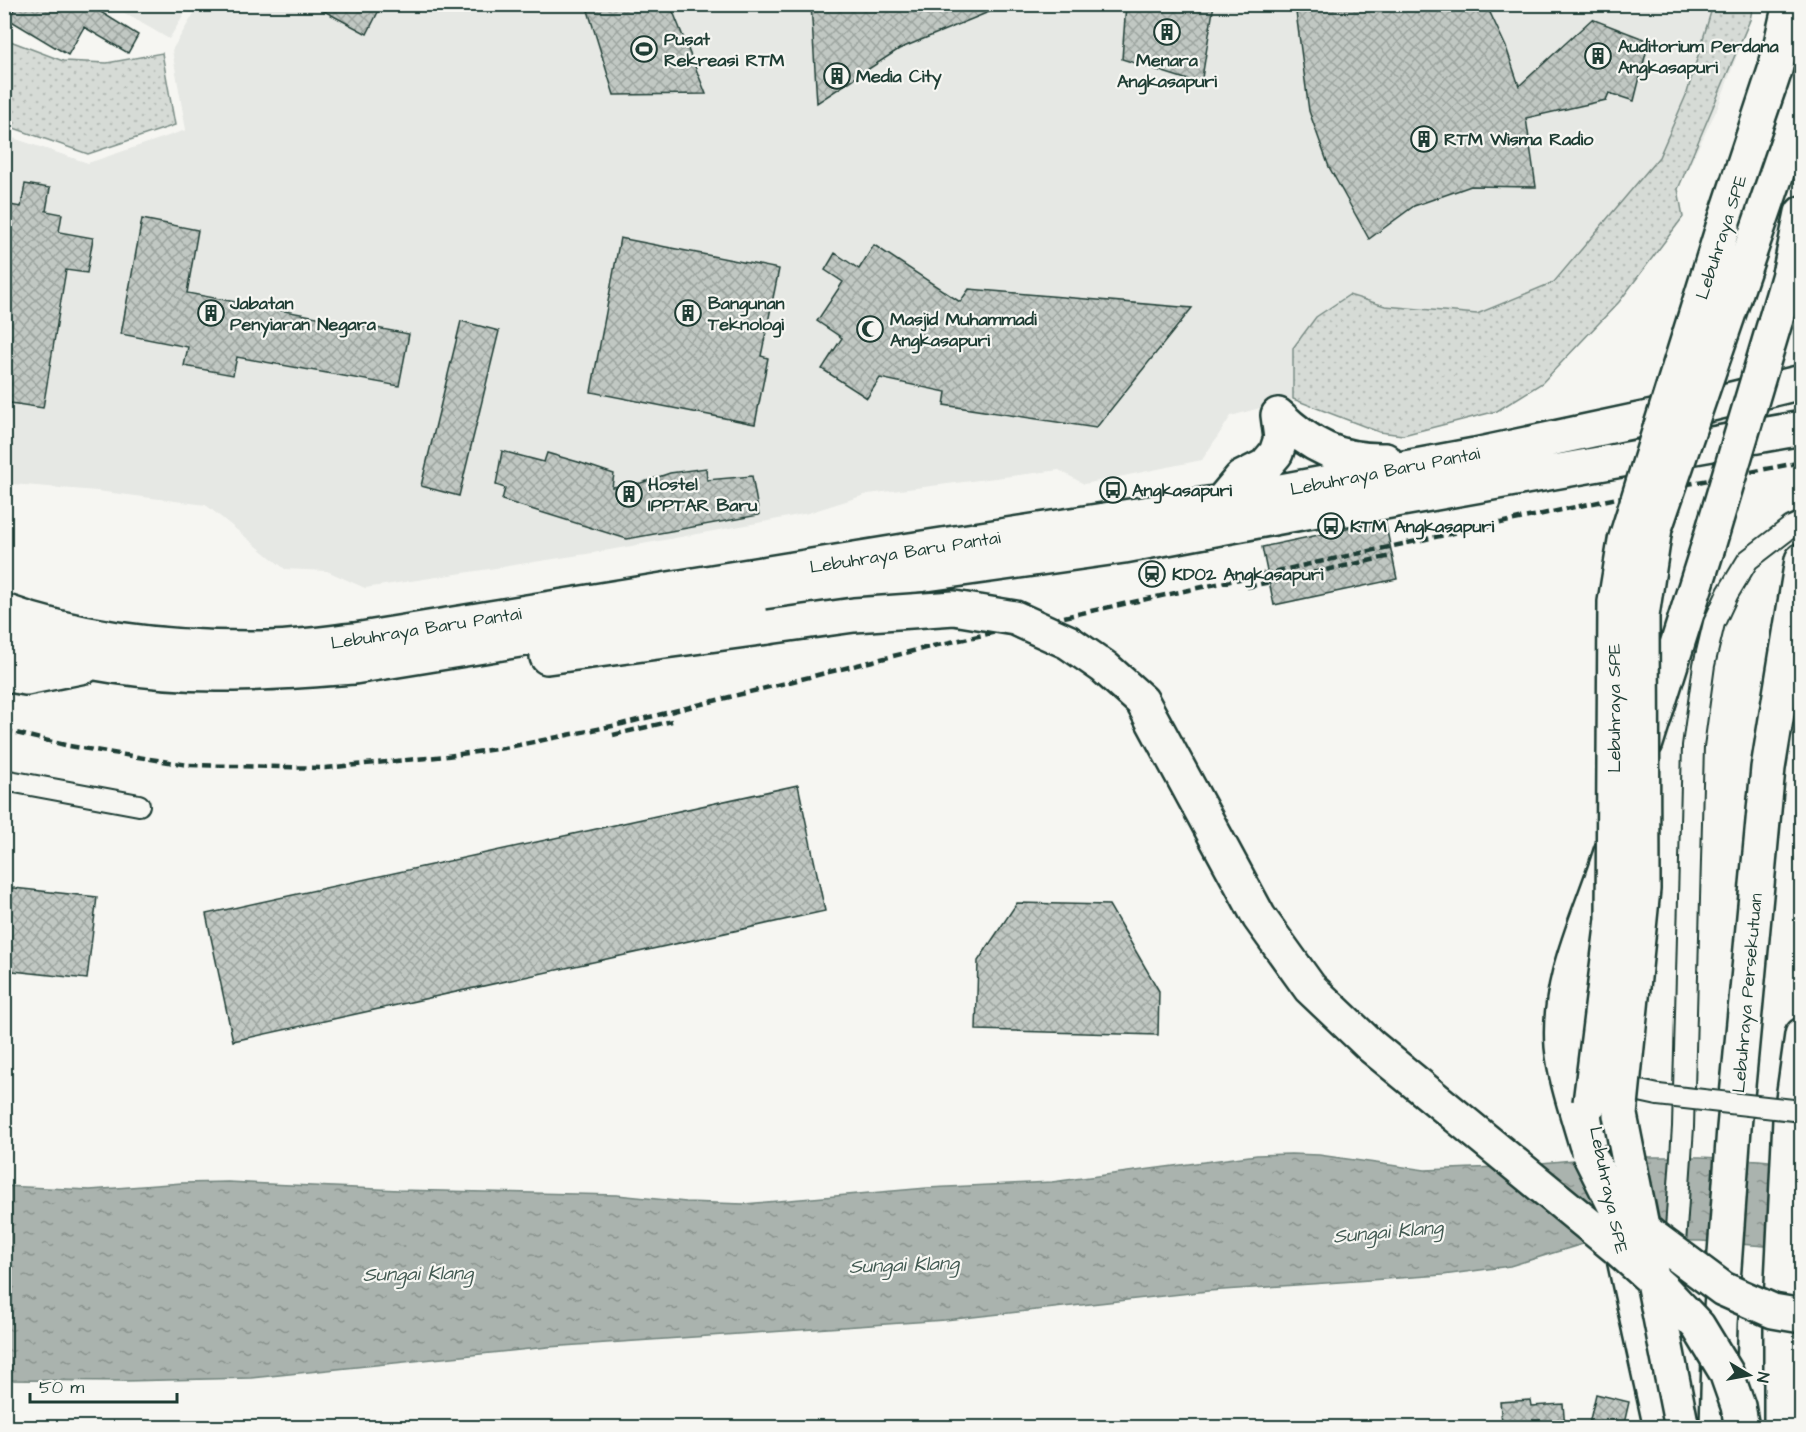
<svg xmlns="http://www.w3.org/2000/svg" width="1806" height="1432" viewBox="0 0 1806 1432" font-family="'Architects Daughter',sans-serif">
<defs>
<pattern id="grass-dots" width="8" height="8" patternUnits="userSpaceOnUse" patternTransform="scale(1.5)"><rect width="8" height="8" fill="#d6dbd6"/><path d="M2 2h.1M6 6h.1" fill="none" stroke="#b7bdb8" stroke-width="1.8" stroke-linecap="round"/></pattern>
<pattern id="water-ripples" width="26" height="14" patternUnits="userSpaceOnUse" patternTransform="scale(1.5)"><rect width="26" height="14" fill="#aab3ae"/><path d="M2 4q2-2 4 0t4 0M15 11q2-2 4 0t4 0" fill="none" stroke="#8a938e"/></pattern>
<pattern id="building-cross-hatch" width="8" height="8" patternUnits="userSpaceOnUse" patternTransform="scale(1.5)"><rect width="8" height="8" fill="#c1c8c3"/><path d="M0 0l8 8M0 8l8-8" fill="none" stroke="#9ca49f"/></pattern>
</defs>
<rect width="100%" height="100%" fill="#f6f6f2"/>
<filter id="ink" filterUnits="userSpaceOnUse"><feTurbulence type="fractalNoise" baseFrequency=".0167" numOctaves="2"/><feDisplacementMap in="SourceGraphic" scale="12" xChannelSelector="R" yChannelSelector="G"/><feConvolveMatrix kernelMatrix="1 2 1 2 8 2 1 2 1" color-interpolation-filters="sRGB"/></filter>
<g filter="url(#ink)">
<path fill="#e6e8e4" d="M 111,5 L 190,5 L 169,39 Z
M 199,5 L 1753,5 L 1750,20 L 1718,107 L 1678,189 L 1683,217 L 1619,302 L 1542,383 L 1497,411 L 1403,435 L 1379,432 L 1293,399 L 1231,416 L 1202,460 L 1084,484 L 1059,470 L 868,494 L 808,513 L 768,521 L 593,553 L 365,588 L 327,571 L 285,569 L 206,505 L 97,491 L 12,484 L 5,480 L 4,135 L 88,163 L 186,130 L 172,50 Z"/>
<path fill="url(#grass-dots)" stroke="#7a8c85" stroke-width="1.5" d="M 1713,5 L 1753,5 L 1750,20 L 1678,189 L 1683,217 L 1619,302 L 1542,383 L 1497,411 L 1403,435 L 1379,432 L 1293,399 L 1293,348 L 1316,317 L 1349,295 L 1385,306 L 1477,314 L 1554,282 L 1659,157 L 1687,93 Z
M 5,39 L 63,61 L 107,63 L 162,53 L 175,125 L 88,154 L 5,125 Z"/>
<path fill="url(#water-ripples)" stroke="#72847d" stroke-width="1.5" d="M 1291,1154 L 1319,1155 L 1425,1170 L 1498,1167 L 1605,1157 L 1700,1157 L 1759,1160 L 1801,1164 L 1802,1249 L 1701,1241 L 1633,1240 L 1586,1243 L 1510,1266 L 1443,1275 L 1208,1291 L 945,1320 L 548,1347 L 251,1378 L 125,1381 L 5,1380 L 4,1186 L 90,1190 L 182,1183 L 228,1182 L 399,1190 L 617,1195 L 686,1202 L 744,1204 L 927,1188 L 1052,1182 L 1257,1155 Z"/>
<path fill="url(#building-cross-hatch)" stroke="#1f3d34" stroke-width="1.5" d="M 17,4 L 88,4 L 138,35 L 128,53 L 84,27 L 68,55 L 8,19 Z
M 311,4 L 382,4 L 367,34 Z
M 586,4 L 670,4 L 706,94 L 614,95 Z
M 811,4 L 1006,4 L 1006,5 L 899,49 L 817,103 Z
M 1126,4 L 1214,4 L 1201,84 L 1122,59 Z
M 1337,4 L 1486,4 L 1506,47 L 1519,86 L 1592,19 L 1649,41 L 1634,101 L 1609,93 L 1606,100 L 1526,118 L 1536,187 L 1471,186 L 1414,206 L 1369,239 L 1329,167 L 1309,111 L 1296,12 Z
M 25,184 L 50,188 L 46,211 L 62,214 L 59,232 L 93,238 L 87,273 L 66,270 L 43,408 L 4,402 L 4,204 L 21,207 Z
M 142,219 L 198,230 L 187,293 L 409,334 L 399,386 L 237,357 L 233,375 L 184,366 L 188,347 L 121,334 Z
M 620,238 L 779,269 L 761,356 L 768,358 L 755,424 L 591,392 Z
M 874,245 L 960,302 L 969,289 L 1192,308 L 1096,428 L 944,405 L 946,392 L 880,378 L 867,398 L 822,369 L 842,338 L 817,321 L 843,282 L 825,270 L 835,253 L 859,269 Z
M 461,321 L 499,331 L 459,496 L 421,486 Z
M 502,451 L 544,462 L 547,453 L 578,462 L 614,474 L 612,487 L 641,483 L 670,473 L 706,468 L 707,480 L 752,476 L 759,515 L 627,539 L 502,500 L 505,488 L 496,485 Z
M 1385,521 L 1397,579 L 1274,605 L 1262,547 Z
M 798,785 L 825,911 L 233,1041 L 206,914 Z
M 4,887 L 97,897 L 87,979 L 4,970 Z
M 1017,903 L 1109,905 L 1159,991 L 1158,1035 L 976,1030 L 978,961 Z
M 1596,1394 L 1629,1402 L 1623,1428 L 1588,1428 Z
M 1530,1400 L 1531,1406 L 1563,1404 L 1565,1428 L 1520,1428 L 1519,1421 L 1502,1423 L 1500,1402 Z"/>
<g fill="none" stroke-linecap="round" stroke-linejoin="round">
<g stroke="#1f3d34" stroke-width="24">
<path id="minor" d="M 4,780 L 139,805
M 1588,956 L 1583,1025 L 1590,1049
M 1615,1081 L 1635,1090 L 1658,1095
M 1671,1302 L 1683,1127 L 1693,746 L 1704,665 L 1714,623 L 1728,593 L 1748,560 L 1791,527 L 1802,522"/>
</g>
<g stroke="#1f3d34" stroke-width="38">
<path id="trunk" d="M 1775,322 L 1797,247
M 1646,743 L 1707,550
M 1586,1144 C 1577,1112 1565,1079 1562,1046 C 1557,978 1591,916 1611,852
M 1717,1428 L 1720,1323 L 1734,1128 L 1768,768 L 1802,560
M 1781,1428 L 1781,1303 L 1790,1120 L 1802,1035"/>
</g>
<g stroke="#1f3d34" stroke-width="38">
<path id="motorway" d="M 1723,227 L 1775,70 L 1790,4
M 1789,275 L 1802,213
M 1278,415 C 1310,446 1339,461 1385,460
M 1221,502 L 1241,478 L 1265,466 L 1276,453 L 1281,438 L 1278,415
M 4,611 C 86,641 177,649 263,648 C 294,648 325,643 355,640 L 910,550 L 1221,502 L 1475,455 L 1695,408 L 1802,382
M 4,640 C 72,663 154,675 226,674 C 268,674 311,670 354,667 L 912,576 L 1124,546 L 1317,510 L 1334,511 L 1802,428
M 547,657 L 768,627
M 4,674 L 26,678 L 85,666
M 1590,1103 L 1608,1183
M 1619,1236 L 1661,1428"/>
</g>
<use href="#minor" stroke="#f6f6f2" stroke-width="20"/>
<use href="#trunk" stroke="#f6f6f2" stroke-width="33"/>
<use href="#motorway" stroke="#f6f6f2" stroke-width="33"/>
<path stroke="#1f3d34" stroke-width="4.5" stroke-dasharray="9 4.5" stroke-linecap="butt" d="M 1247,587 L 1391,556
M 4,730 L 69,746 L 188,765 L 325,768 L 447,756 L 504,748 L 622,724 L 933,646 L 1091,611 L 1631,495 L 1802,462
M 613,735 L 672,721"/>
<g stroke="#1f3d34" stroke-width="24" stroke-linecap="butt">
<path id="minor-bridge" d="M 1658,1095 L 1802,1111"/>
</g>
<g stroke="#1f3d34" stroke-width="38" stroke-linecap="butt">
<path id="trunk-bridge" d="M 1707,550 L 1775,322
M 1588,1152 L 1614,1204 L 1653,1237 L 1723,1289 L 1773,1311 L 1802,1316"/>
</g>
<g stroke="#1f3d34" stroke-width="38" stroke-linecap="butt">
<path id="motorway-bridge" d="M 768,627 L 854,615 L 954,608 L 1015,618 L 1068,642 L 1104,667 L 1142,701 L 1259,917 L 1310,988 L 1371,1046 L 1617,1248 L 1663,1289 L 1698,1326 L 1726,1372 L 1738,1406 L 1742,1428
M 1590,1103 L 1613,919 L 1615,602 L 1625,541 L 1723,227
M 1682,1428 L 1620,1115 L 1643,889 L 1642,616 L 1655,528 L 1802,100"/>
</g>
<use href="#minor-bridge" stroke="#f6f6f2" stroke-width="20"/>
<use href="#trunk-bridge" stroke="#f6f6f2" stroke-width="33"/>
<use href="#motorway-bridge" stroke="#f6f6f2" stroke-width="33"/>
</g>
</g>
<defs>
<g id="building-ring" transform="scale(1.35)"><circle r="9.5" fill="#f6f6f2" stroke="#1f3d34" stroke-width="1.5"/><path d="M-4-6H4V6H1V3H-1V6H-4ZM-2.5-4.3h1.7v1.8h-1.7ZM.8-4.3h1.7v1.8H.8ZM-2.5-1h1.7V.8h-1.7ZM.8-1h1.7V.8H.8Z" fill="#1f3d34"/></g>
<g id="stadium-ring" transform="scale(1.35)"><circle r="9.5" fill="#f6f6f2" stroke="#1f3d34" stroke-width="1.5"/><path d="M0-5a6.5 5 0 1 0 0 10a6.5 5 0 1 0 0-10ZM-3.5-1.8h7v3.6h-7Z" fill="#1f3d34"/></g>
<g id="mosque-ring" transform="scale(1.35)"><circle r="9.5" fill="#f6f6f2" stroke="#1f3d34" stroke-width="1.5"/><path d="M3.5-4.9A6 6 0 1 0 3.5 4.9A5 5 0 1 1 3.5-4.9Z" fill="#1f3d34"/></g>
<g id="bus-ring" transform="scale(1.35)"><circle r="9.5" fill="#f6f6f2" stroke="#1f3d34" stroke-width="1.5"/><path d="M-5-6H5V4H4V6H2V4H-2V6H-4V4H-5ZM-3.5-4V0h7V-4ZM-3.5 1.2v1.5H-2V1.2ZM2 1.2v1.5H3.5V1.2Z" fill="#1f3d34"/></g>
<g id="station-ring" transform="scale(1.35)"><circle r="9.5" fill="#f6f6f2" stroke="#1f3d34" stroke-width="1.5"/><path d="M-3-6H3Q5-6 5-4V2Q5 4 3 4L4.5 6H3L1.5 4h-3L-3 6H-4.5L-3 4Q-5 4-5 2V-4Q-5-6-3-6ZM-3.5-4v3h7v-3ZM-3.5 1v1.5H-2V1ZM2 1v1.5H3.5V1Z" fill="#1f3d34"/></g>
</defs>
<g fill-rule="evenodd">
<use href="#building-ring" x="1167" y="32"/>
<use href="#stadium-ring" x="644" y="49"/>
<use href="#building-ring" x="1598" y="56"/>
<use href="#building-ring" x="837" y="76"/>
<use href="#building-ring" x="1424" y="139"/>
<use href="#building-ring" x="211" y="313"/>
<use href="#building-ring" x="688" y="313"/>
<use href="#mosque-ring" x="870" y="329"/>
<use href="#bus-ring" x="1113" y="490"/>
<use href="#building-ring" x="629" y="494"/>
<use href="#bus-ring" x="1331" y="526"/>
<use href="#station-ring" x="1152" y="574"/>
</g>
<g text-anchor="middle" stroke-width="4.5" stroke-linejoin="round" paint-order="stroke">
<g font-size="18" font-weight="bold" fill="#1f3d34" stroke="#f6f6f2" text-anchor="start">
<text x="664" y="45">Pusat<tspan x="664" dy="21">Rekreasi RTM</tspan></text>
<text x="1618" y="52">Auditorium Perdana<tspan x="1618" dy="21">Angkasapuri</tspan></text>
<text x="1167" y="66" text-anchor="middle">Menara<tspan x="1167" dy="21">Angkasapuri</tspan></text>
<text x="856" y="82">Media City</text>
<text x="1444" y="145">RTM Wisma Radio</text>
<text x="230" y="309">Jabatan<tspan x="230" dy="21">Penyiaran Negara</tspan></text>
<text x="708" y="309">Bangunan<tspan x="708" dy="21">Teknologi</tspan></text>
<text x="890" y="325">Masjid Muhammadi<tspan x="890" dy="21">Angkasapuri</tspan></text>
<text x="648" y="490">Hostel<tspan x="648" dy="21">IPPTAR Baru</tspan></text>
<text x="1132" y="496">Angkasapuri</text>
<text x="1350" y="532">KTM Angkasapuri</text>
<text x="1172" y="580">KD02 Angkasapuri</text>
</g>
<g font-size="18" fill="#1f3d34" stroke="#f6f6f2">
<text transform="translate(1721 237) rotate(-72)" y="6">Lebuhraya SPE</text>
<text transform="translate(1385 471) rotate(-11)" y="6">Lebuhraya Baru Pantai</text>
<text transform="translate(905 552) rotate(-9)" y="6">Lebuhraya Baru Pantai</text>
<text transform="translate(426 628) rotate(-9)" y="6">Lebuhraya Baru Pantai</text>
<text transform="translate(1614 708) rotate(-90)" y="6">Lebuhraya SPE</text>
<text transform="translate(1747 993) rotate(-85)" y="6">Lebuhraya Persekutuan</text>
<text transform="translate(1609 1190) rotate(78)" y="6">Lebuhraya SPE</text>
</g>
<g font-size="20" font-style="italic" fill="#425a52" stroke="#f6f6f2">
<text transform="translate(1388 1231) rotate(-5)" y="7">Sungai Klang</text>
<text transform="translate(904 1264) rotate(-2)" y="7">Sungai Klang</text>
<text transform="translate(418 1273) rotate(-1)" y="7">Sungai Klang</text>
</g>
</g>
<rect width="1806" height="1432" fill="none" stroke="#f6f6f2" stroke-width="24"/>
<rect x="12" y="12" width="1782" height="1408" fill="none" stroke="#1f3d34" stroke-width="2" filter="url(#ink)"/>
<g transform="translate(1749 1375) rotate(100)" stroke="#f6f6f2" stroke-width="4.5" paint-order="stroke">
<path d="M0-4.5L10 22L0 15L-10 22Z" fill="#1f3d34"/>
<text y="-9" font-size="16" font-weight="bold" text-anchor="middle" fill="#1f3d34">N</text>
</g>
<path d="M30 1393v9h147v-9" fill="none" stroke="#1f3d34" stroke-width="3"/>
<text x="39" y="1393" font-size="18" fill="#1f3d34" stroke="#f6f6f2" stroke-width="4.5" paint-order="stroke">50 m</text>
</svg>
